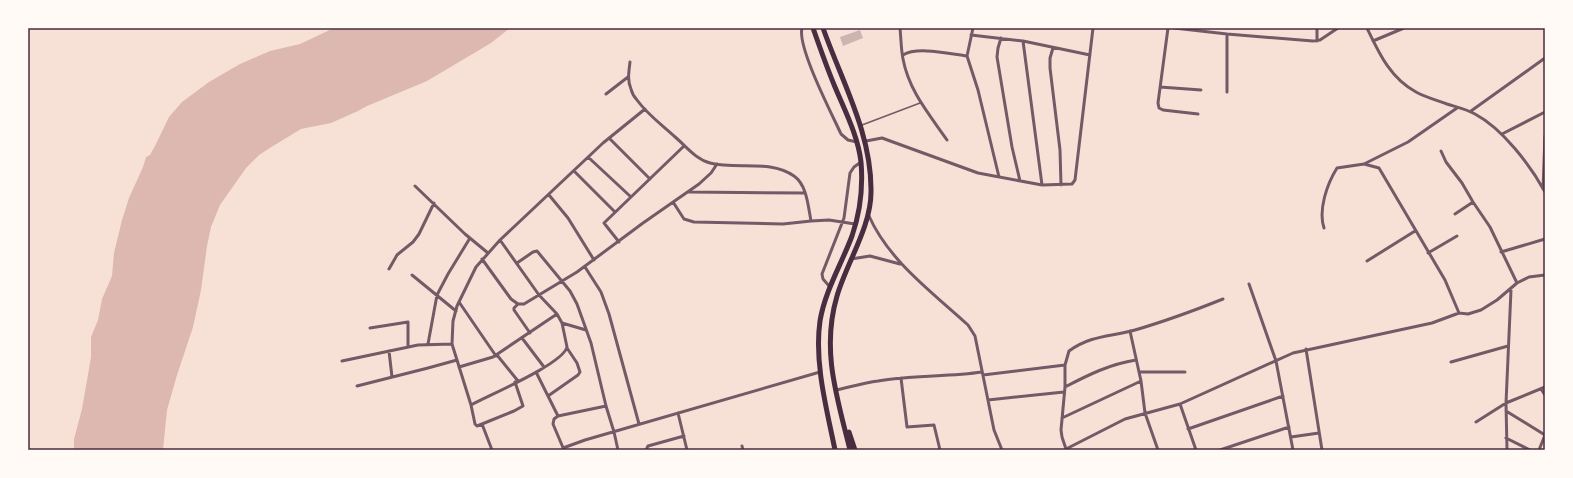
<svg xmlns="http://www.w3.org/2000/svg" width="1573" height="478" viewBox="0 0 1573 478" font-family="Ubuntu,sans-serif">
<rect width="100%" height="100%" fill="#f7e1d7"/>
<path fill="#dcb8b0" d="M 334,28 L 510,28 L 491,43 L 427,81 L 367,106 L 358,111 L 331,123 L 301,129 L 273,146 L 259,155 L 246,168 L 220,205 L 211,227 L 207,246 L 201,290 L 193,327 L 177,375 L 167,410 L 163,450 L 74,450 L 74,439 L 82,409 L 91,357 L 91,337 L 98,320 L 102,299 L 112,276 L 114,253 L 122,220 L 129,198 L 143,167 L 146,157 L 150,155 L 155,146 L 169,117 L 182,102 L 209,82 L 240,64 L 270,51 L 300,44 Z"/>
<path fill="#ccb4b1" d="M 860,30 L 863,38 L 843,46 L 840,37 Z"/>
<g fill="none" stroke-linecap="round" stroke-linejoin="round">
<path stroke="#755966" stroke-width="1.5" d="M 862,125 L 920,103"/>
<path stroke="#755966" stroke-width="3" d="M 802,28 C 797,47 832,114 841,134 L 848,140 L 857,142
M 900,28 C 901,38 901,49 903,59 C 909,91 929,114 947,140
M 973,28 L 967,56 L 978,90 L 999,177
M 1168,28 L 1158,103 L 1159,108 L 1163,110 L 1198,114
M 1174,28 L 1227,34 L 1313,41 L 1320,40 L 1338,28
M 1367,28 C 1379,53 1390,78 1416,92 C 1425,97 1436,100 1447,104 C 1456,107 1466,109 1475,114 C 1503,129 1530,165 1545,192
M 1227,34 L 1227,92
M 971,35 L 1023,41 L 1090,55
M 1001,38 L 998,48 L 997,57 L 1012,147 L 1020,181
M 1023,41 L 1042,185
M 1317,41 L 1317,28
M 1373,41 L 1404,28
M 1053,48 L 1050,58 L 1050,68 L 1060,150 L 1061,185
M 903,55 C 917,46 950,54 967,56
M 630,62 C 629,71 627,80 631,89 C 632,93 634,97 637,100 C 647,114 661,124 674,136 C 685,145 695,159 710,163 C 737,170 770,159 794,176 C 807,185 808,206 811,221
M 1160,87 L 1201,90
M 606,94 L 628,77
M 1471,111 L 1545,58
M 1502,134 L 1545,112
M 609,138 L 650,179
M 866,141 L 882,138 L 978,173 L 1042,185 L 1072,184 L 1075,180 L 1093,28
M 1441,151 L 1446,162 L 1462,183 L 1473,202 L 1490,227 L 1517,283
M 588,157 L 631,197
M 1364,164 L 1408,142 L 1457,108
M 574,171 L 615,212
M 415,186 L 465,234 L 488,253
M 1543,189 L 1545,136
M 689,192 L 805,193
M 549,195 L 568,218 L 594,260
M 673,202 L 684,219 L 694,222 L 783,224 L 811,221 L 829,220 L 855,224
M 1455,214 L 1473,202
M 869,216 C 889,261 932,292 968,325 L 975,336 L 994,430 L 1002,450
M 1324,228 C 1318,210 1327,184 1337,168 L 1364,164 L 1379,168 L 1445,280 L 1459,313
M 500,240 L 539,295 L 557,314 L 562,323 L 586,330
M 619,242 L 604,223 L 684,146
M 1501,252 L 1545,239
M 1428,253 L 1457,236
M 482,259 L 511,299 L 518,304 L 524,304 L 577,272 L 643,223 L 699,184 L 711,173 L 717,164
M 851,259 L 870,256 L 900,264
M 1367,261 L 1415,231
M 517,263 L 533,252 L 537,251 L 570,291 L 577,304 L 591,343 L 606,406 L 614,432 L 618,450
M 585,267 L 601,292 L 609,314 L 639,424
M 389,269 L 397,255 L 413,242 L 419,234 L 434,203
M 412,275 L 456,311
M 1249,284 L 1276,361 L 1293,450
M 830,287 L 823,279 L 822,274 L 844,218 L 850,173 L 854,167 L 861,162
M 1223,299 C 1193,311 1166,321 1135,330 C 1110,337 1091,335 1069,351 L 1065,365 L 1065,387 L 1061,430 L 1062,437 L 1066,449 L 1125,419 L 1180,404 L 1293,353 L 1432,323 L 1459,313 L 1468,314 L 1481,310 L 1497,300 L 1517,283 L 1529,277 L 1545,275
M 459,302 L 496,356
M 518,304 L 514,308 L 514,310 L 530,333
M 370,328 L 408,322 L 408,346
M 1130,331 L 1141,381 L 1145,413 L 1158,450
M 522,338 L 544,367
M 428,344 L 437,295 L 448,274 L 470,238
M 452,344 L 453,321 L 457,306 L 476,267 L 500,240 L 603,143 L 645,109
M 1306,349 L 1322,450
M 389,351 L 392,377
M 497,355 L 518,381
M 342,361 L 418,345 L 452,344 L 471,405 C 489,395 563,364 567,347 L 562,323
M 1451,362 L 1508,346
M 459,367 L 493,357 L 557,314
M 536,372 L 558,416 L 554,419 L 553,424 L 564,450
M 1139,372 L 1185,372
M 983,375 L 1065,365
M 901,378 L 907,427 L 934,425 L 940,450
M 357,386 L 428,368 L 457,360
M 1065,387 C 1088,375 1110,364 1136,360
M 1541,389 L 1545,395
M 836,390 C 850,387 864,383 878,381 C 912,375 948,377 982,372
M 548,396 L 578,375 L 580,372 L 577,363 L 567,348
M 988,400 L 1064,392
M 1180,404 L 1196,450
M 471,405 L 475,424 L 477,426 L 482,424
M 1506,411 L 1545,435
M 678,413 L 687,450
M 558,416 L 606,406
M 1062,418 L 1141,381
M 1476,422 L 1506,403 L 1545,387
M 1188,429 L 1283,396
M 1291,437 L 1319,433
M 1506,438 L 1530,450
M 742,446 L 743,450
M 563,448 L 585,440 L 820,372
M 492,450 L 482,424 L 514,411 L 523,406 L 515,382
M 646,450 L 648,446 L 684,436
M 1220,450 L 1289,427
M 1507,450 L 1506,403 L 1511,290
M 1539,450 L 1545,435"/>
<path stroke="#4a2c40" stroke-width="5" d="M 813,28 C 820,48 827,68 835,87 C 845,111 858,136 861,162 C 863,186 860,213 852,236 C 841,265 825,291 820,321 C 814,363 827,410 835,450
M 823,28 C 842,82 872,134 871,192 C 871,227 847,262 837,296 C 821,350 837,397 850,450
M 849,432 L 855,450"/>
</g>
<rect width="1573" height="478" fill="none" stroke="#fffaf5" stroke-width="58"/>
<rect x="29" y="29" width="1515" height="420" fill="none" stroke="#4a2c40" stroke-width="1.5"/>
</svg>
